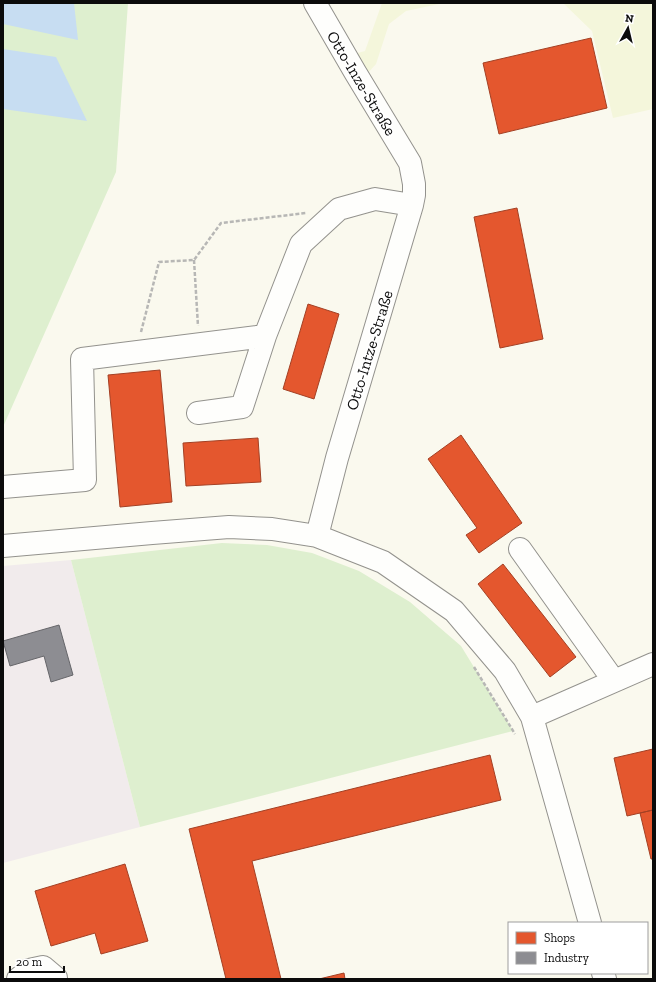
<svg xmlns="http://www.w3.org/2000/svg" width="656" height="982" viewBox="0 0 656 982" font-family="'Zilla Slab',serif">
<rect width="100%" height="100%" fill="#faf9ee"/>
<path fill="#f1ebec" d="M 71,560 L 140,827 L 3,863 L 3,566 Z"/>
<path fill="#f4f6db" d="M 382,3 L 444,3 L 406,11 L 389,24 L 376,64 L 367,74 L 354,54 L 365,51 Z
M 563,3 L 653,3 L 653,109 L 613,118 L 592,31 Z"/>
<path fill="#deefcf" d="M 3,3 L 128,3 L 116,172 L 3,427 Z
M 222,543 L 267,545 L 312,553 L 359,571 L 410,602 L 461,646 L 513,731 L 140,827 L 71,560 Z"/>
<path fill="#c7ddf2" d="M 3,3 L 74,3 L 78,40 L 3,24 Z
M 3,49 L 56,57 L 87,121 L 3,109 Z"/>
<path fill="#e4572e" stroke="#a34024" d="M 591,38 L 607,108 L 499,134 L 483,63 Z
M 517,208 L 543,339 L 500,348 L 474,217 Z
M 308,304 L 339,314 L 314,399 L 283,389 Z
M 160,370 L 172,502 L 120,507 L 108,375 Z
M 461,435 L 522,523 L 479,553 L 466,535 L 477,528 L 428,459 Z
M 258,438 L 261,482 L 186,486 L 183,443 Z
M 503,564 L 576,657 L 550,677 L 478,584 Z
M 653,749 L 653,810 L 627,816 L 614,758 Z
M 490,755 L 501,800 L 252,861 L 281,979 L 226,979 L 189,829 Z
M 653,810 L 653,859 L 651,859 L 640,813 Z
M 125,864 L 148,941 L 101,954 L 95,933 L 51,946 L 35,891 Z
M 344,973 L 345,979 L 319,979 Z"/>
<path fill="#8d8d92" stroke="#66666a" d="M 59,625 L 73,675 L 51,682 L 44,656 L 10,666 L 3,641 Z"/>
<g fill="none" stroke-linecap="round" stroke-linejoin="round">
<g stroke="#93928d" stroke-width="24">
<path id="minor" d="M 315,3 L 355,72 L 410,163 L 414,184 L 414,195 L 412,205 L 337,458 L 317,536
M 198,413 L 242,407 L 265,336 L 301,244 L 339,209 L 375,199 L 412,205
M 3,487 L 85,480 L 82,359 L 265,336
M 3,546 L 152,533 L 229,527 L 272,529 L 317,536 L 383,562 L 454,611 L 505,671 L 532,717 L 565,834 L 590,923
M 520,549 L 614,681
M 532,717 L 653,664
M 603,973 L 605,979
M 18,979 L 29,970 L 43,967 L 56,978 L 56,979"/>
</g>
<path stroke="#b7b7b5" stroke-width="2.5" stroke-dasharray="4 2" stroke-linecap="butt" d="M 194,260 L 198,326
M 141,332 L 159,262 L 194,260 L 221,223 L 306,213
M 474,667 L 515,734"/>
<use href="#minor" stroke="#fefefc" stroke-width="22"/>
</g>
<g text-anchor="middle" stroke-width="4" stroke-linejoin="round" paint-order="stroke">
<g font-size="16" fill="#0b0b0b" stroke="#fff">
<text transform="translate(362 83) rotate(59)" y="6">Otto-Inze-Straße</text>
<text transform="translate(369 350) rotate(-73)" y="6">Otto-Intze-Straße</text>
</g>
</g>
<rect width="656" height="982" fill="none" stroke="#0b0b0b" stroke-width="8"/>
<rect x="508" y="922" width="140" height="52" fill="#ffffff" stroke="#9d9d9d"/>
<rect x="516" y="932" width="20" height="12" fill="#e4572e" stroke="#9d9d9d"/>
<text x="544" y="942" font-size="12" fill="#0b0b0b">Shops</text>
<rect x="516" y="952" width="20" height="12" fill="#8d8d92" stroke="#9d9d9d"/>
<text x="544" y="962" font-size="12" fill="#0b0b0b">Industry</text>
<g transform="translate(628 28) rotate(8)" stroke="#ffffff" stroke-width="3" paint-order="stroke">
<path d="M0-3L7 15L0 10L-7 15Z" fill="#0b0b0b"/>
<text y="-6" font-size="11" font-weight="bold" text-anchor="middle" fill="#0b0b0b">N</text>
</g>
<path d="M10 966v6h54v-6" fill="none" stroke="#0b0b0b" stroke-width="2"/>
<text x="16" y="966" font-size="12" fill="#0b0b0b" stroke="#ffffff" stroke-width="3" paint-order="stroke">20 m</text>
</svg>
